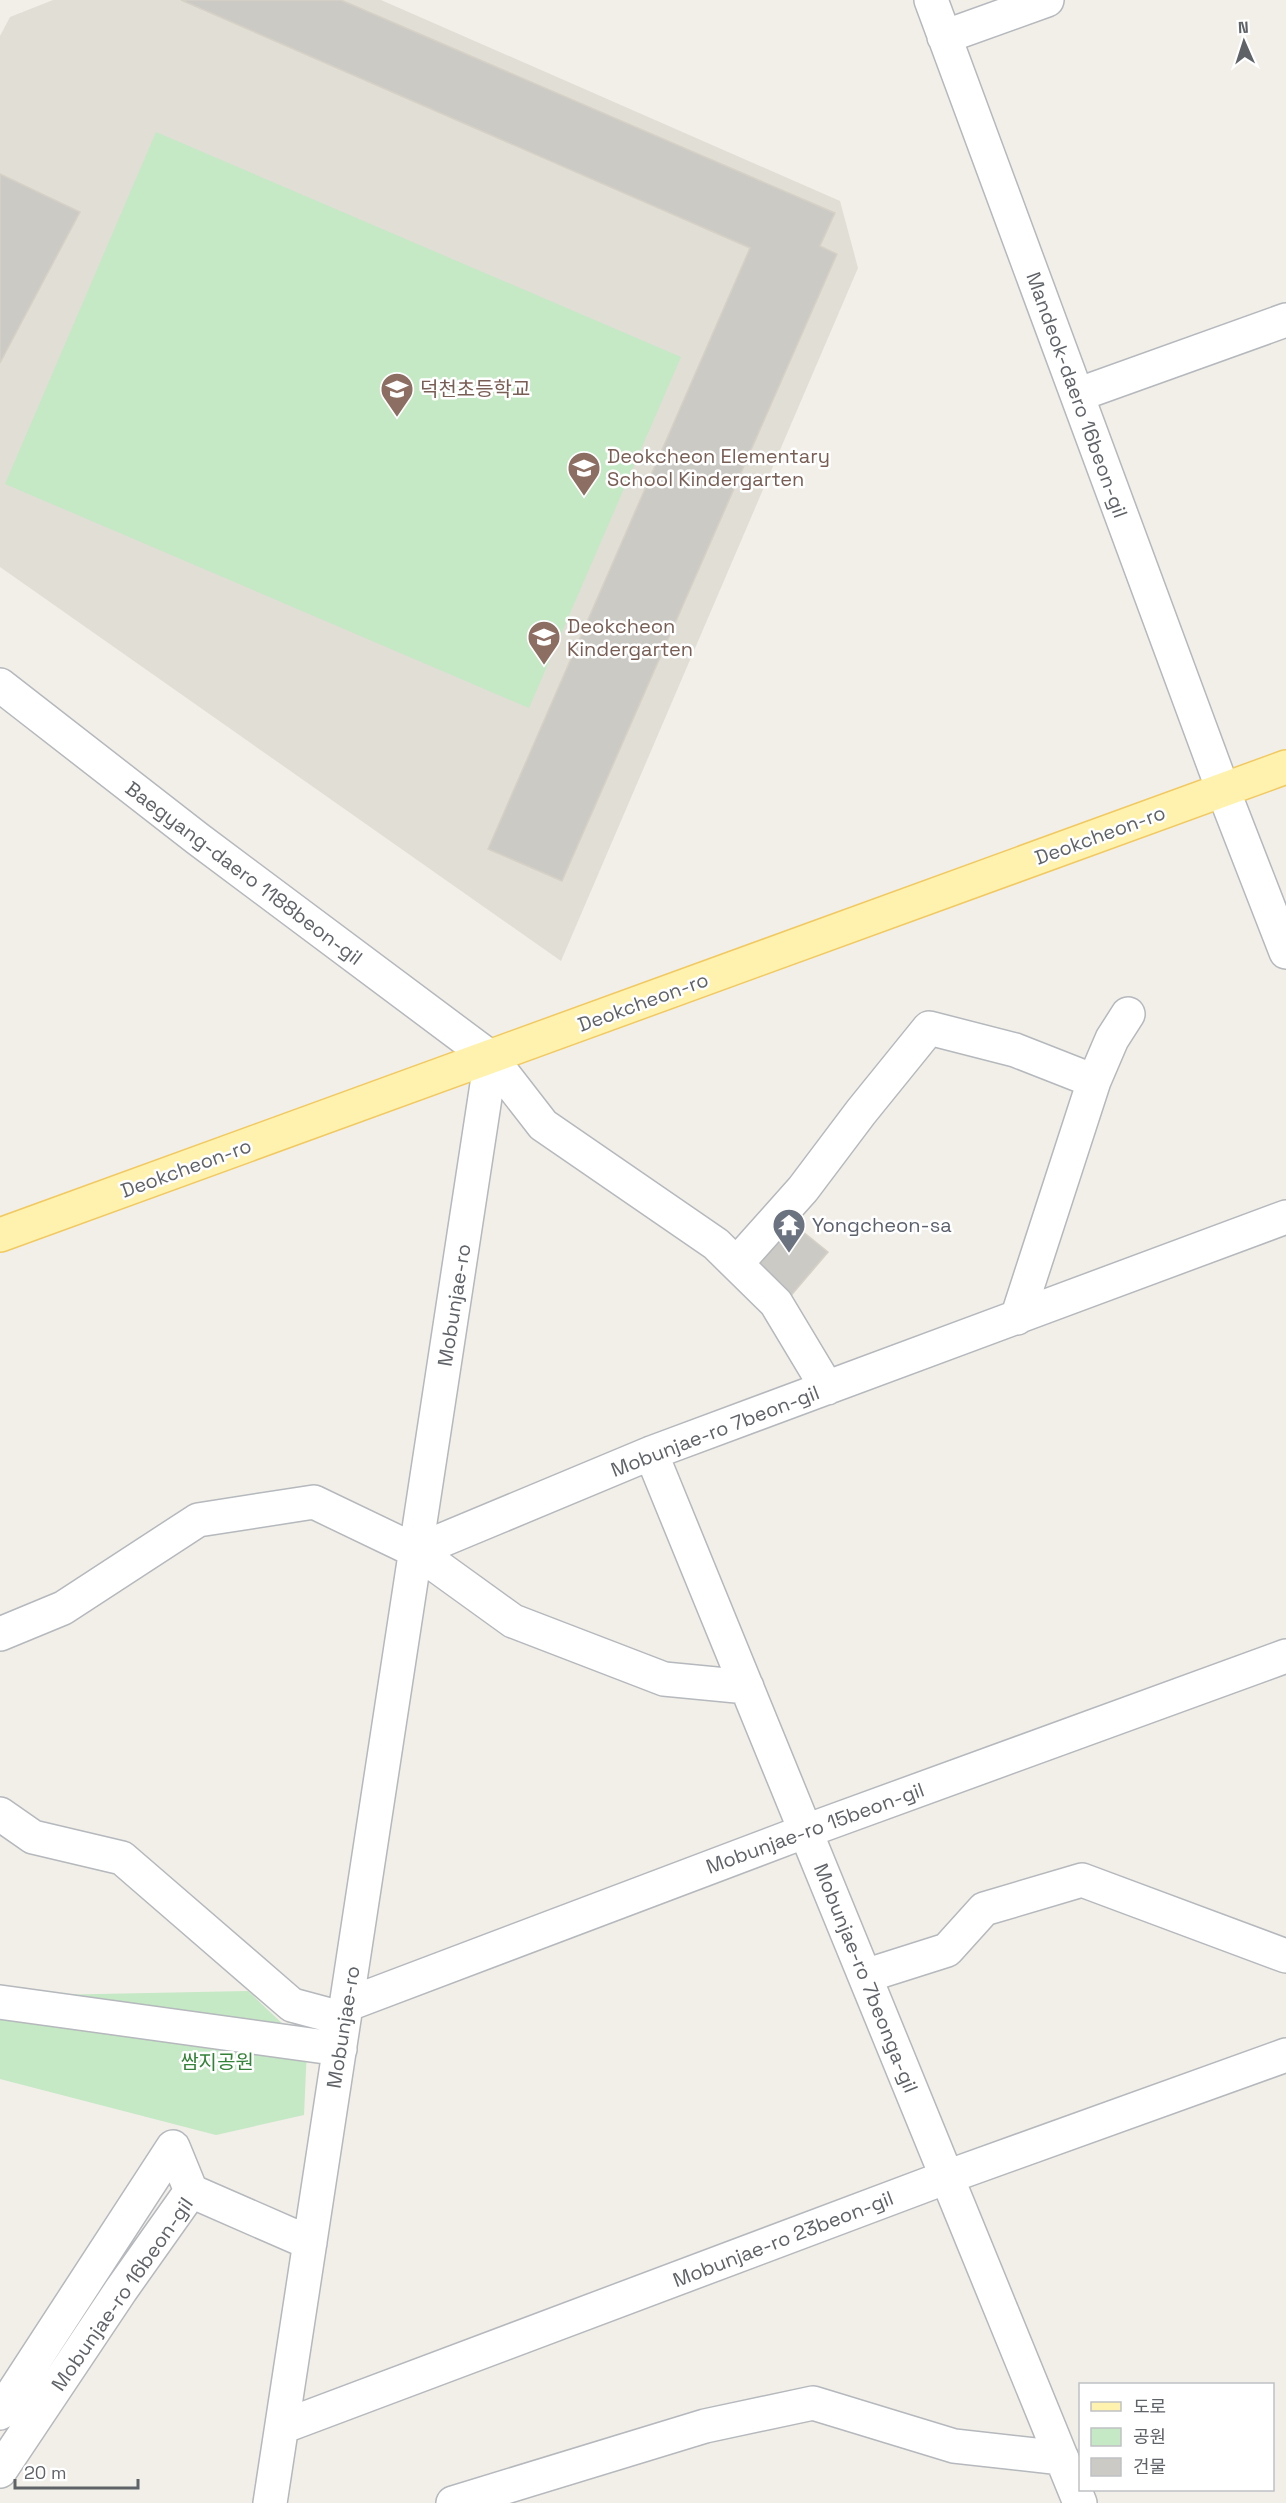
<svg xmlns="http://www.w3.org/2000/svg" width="1286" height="2503" viewBox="0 0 1286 2503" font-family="'Space Grotesk','Noto Sans KR',sans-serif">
<rect width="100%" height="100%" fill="#f1efe8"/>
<path fill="#e1ded6" d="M 53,0 L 381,0 L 840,201 L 858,268 L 561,961 L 0,567 L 0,36 L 10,17 Z"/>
<path fill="#c5e8c5" d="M 156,132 L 681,357 L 529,708 L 5,484 Z
M 248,1991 L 307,2047 L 304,2115 L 216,2135 L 0,2079 L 0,1996 Z"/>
<path fill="#cccac5" stroke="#d6d1c6" stroke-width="1.5" d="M 181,0 L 341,0 L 835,213 L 820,246 L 837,254 L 562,881 L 488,849 L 750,248 Z
M 0,174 L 80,212 L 0,363 Z
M 786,1218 L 828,1252 L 789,1298 L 755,1264 Z"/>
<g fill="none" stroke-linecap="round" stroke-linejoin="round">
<g stroke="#b5b8bc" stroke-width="36">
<path id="minor" d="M 931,0 L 1223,790 L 1286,952
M 944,37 L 1047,0
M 1077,395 L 1286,320
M 0,685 L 198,839 L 491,1058 L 543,1125 L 716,1244 L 776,1303 L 827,1388
M 737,1263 L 803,1189 L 861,1112 L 929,1028 L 1015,1050 L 1094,1081
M 1017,1318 L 1094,1081 L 1112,1039 L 1128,1014
M 651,1453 L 1080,2503
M 416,1551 L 651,1453 L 1286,1217
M 0,1634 L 63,1608 L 198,1520 L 314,1502 L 416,1551 L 513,1621 L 664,1679 L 747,1687
M 0,1814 L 33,1837 L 122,1858 L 292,2005 L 344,2019
M 865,1976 L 947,1950 L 984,1909 L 1082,1880 L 1286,1956
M 0,2002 L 340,2049
M 346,2005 L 806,1831 L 1286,1656
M 0,2413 L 173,2147 L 191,2191
M 282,2427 L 947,2177 L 1286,2055
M 0,2471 L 121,2290 L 191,2191 L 310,2243
M 270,2503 L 491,1058
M 453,2503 L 705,2426 L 813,2403 L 954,2446 L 1062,2458"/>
</g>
<g stroke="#f2c960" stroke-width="36">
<path id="major" d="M 0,1235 L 1286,767"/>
</g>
<use href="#minor" stroke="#fff" stroke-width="33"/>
<use href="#major" stroke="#fff2af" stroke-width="33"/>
</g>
<defs>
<g id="school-pin" transform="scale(1.725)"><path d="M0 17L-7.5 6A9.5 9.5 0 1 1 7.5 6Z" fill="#8d6e63" stroke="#fff"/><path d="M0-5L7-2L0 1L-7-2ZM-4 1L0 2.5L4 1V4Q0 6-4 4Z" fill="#fff"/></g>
<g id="temple-pin" transform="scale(1.725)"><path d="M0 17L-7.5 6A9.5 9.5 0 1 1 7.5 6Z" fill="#6b7280" stroke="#fff"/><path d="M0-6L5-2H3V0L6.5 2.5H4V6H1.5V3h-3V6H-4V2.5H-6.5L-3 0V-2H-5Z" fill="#fff"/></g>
</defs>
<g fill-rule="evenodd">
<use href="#school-pin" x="397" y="389"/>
<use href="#school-pin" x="584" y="468"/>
<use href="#school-pin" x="544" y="637"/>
<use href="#temple-pin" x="789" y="1225"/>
</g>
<g text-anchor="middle" stroke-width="5" stroke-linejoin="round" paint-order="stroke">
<g font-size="20" fill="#785e54" stroke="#fff" text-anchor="start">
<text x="420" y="396">덕천초등학교</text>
<text x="607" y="463">Deokcheon Elementary<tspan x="607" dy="23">School Kindergarten</tspan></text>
<text x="567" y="633">Deokcheon<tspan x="567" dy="23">Kindergarten</tspan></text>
</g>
<g font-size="20" fill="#5f6368" stroke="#fff">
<text transform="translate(1077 395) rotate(70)" y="7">Mandeok-daero 16beon-gil</text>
<text transform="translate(1100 835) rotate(-20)" y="7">Deokcheon-ro</text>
<text transform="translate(244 873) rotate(37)" y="7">Baegyang-daero 1188beon-gil</text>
<text transform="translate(643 1002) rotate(-20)" y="7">Deokcheon-ro</text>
<text transform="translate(186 1168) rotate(-20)" y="7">Deokcheon-ro</text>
<text transform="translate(454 1305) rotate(-81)" y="7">Mobunjae-ro</text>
<text transform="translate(715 1431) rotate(-21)" y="7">Mobunjae-ro 7beon-gil</text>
<text transform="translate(815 1828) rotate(-20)" y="7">Mobunjae-ro 15beon-gil</text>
<text transform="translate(866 1978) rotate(68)" y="7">Mobunjae-ro 7beonga-gil</text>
<text transform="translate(343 2027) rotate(-81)" y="7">Mobunjae-ro</text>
<text transform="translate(783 2239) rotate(-21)" y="7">Mobunjae-ro 23beon-gil</text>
<text transform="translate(122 2294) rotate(-55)" y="7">Mobunjae-ro 16beon-gil</text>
</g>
<g font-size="20" fill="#5b616d" stroke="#fff" text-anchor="start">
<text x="812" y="1232">Yongcheon-sa</text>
</g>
<g font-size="20" fill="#348238" stroke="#fff">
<text x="217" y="2069">쌈지공원</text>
</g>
</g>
<rect x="1079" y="2383" width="195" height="108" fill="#ffffff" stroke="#bfc1c3" stroke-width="1.5"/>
<rect x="1091" y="2402" width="30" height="9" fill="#fff2af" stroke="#bfc1c3" stroke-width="1.5"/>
<text x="1133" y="2413" font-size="18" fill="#5f6368">도로</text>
<rect x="1091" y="2428" width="30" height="18" fill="#c5e8c5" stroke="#bfc1c3" stroke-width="1.5"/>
<text x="1133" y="2443" font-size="18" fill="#5f6368">공원</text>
<rect x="1091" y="2458" width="30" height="18" fill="#cccac5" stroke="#bfc1c3" stroke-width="1.5"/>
<text x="1133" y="2473" font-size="18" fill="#5f6368">건물</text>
<g transform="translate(1244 42) rotate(357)" stroke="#ffffff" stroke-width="4.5" paint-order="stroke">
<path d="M0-4.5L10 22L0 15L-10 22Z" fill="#5f6368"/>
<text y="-9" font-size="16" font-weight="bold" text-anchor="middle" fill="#5f6368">N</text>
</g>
<path d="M15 2479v9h123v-9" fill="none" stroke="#5f6368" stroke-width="3"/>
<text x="24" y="2479" font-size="18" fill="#5f6368" stroke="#ffffff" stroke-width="4.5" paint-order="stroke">20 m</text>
</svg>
